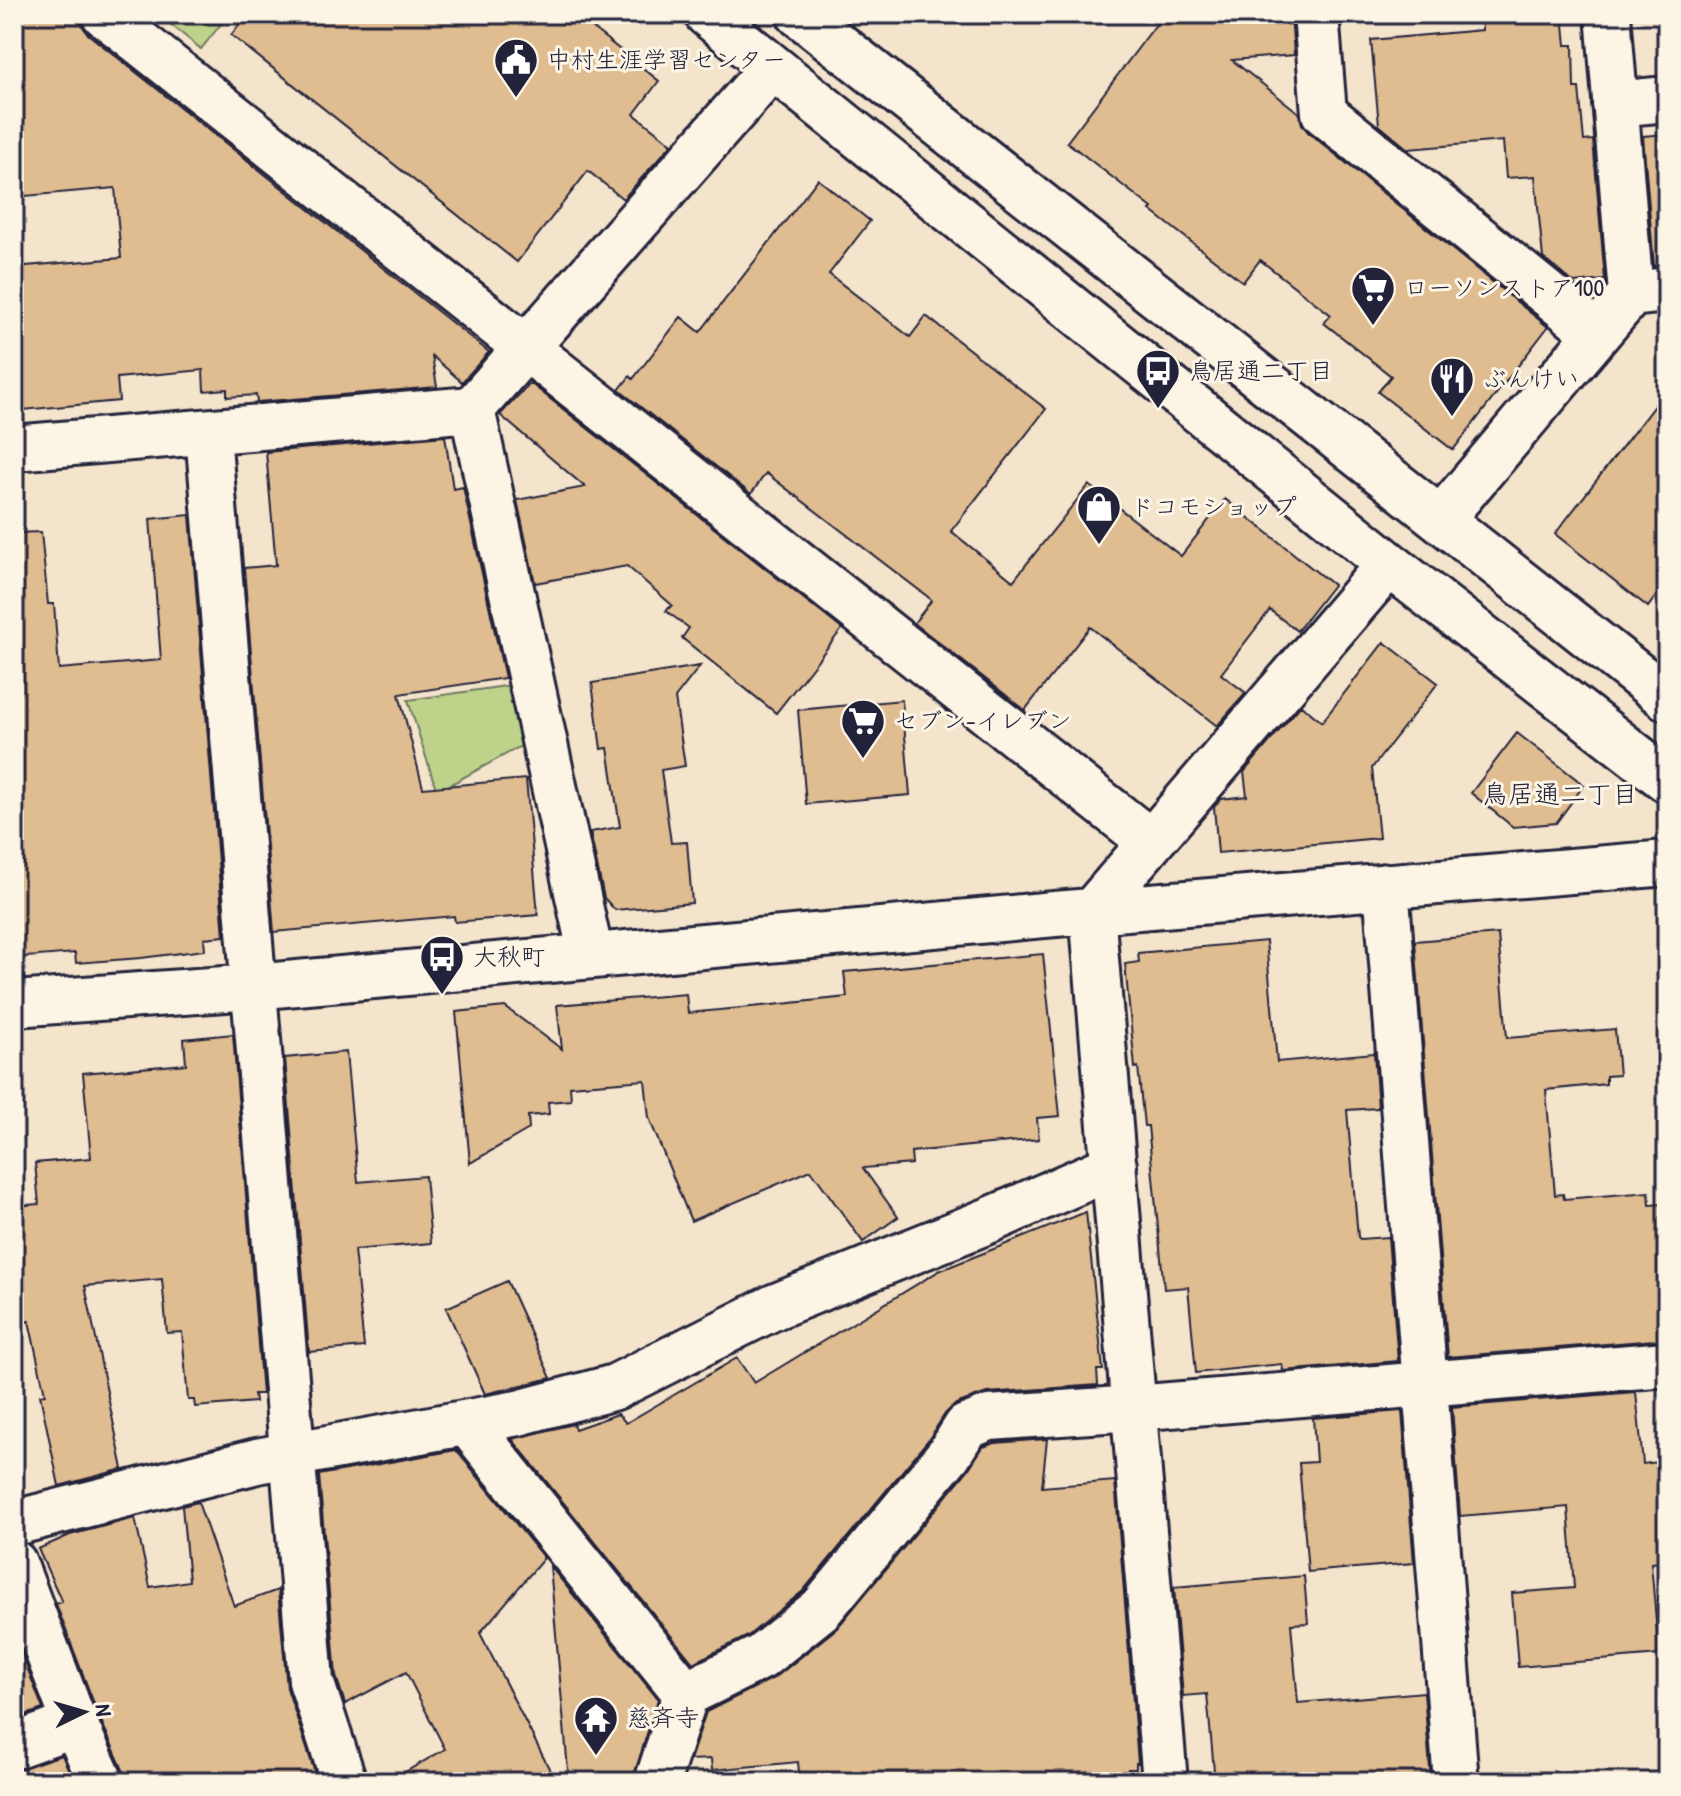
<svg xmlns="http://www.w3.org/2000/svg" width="1681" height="1796" viewBox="0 0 1681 1796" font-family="'Patrick Hand','Klee One',sans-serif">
<rect width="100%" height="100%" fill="#f4e4cc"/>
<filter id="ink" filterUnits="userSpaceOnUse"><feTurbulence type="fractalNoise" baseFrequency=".0125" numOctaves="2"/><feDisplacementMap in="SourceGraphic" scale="16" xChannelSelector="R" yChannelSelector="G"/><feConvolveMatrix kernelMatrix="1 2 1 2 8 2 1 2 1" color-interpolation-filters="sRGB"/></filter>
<g filter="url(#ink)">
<path fill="#bed389" stroke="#707a62" stroke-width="2" d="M 158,14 L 229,14 L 201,49 Z
M 513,685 L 523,745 L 437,792 L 408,700 Z"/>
<path fill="#e0bc91" stroke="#22223b" stroke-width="2" d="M 14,14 L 80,14 L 81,24 L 88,34 L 489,352 L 462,382 L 432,356 L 437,387 L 257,402 L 256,395 L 227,397 L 227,389 L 204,391 L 203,370 L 117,378 L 119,401 L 23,410 L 21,393 L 14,393 L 14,267 L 121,258 L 115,188 L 14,197 Z
M 248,14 L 575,14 L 659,81 L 634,114 L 672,144 L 623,199 L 588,171 L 517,262 L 231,35 Z
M 1164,14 L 1291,14 L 1294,55 L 1232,60 L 1299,113 L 1302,124 L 1308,132 L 1548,327 L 1453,450 L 1378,392 L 1391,376 L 1324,323 L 1331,315 L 1260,260 L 1243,282 L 1150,210 L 1152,208 L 1067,142 Z
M 1481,14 L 1563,14 L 1566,45 L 1573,45 L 1574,88 L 1579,88 L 1584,141 L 1593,140 L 1605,280 L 1574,283 L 1543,258 L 1535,176 L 1506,178 L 1503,141 L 1408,149 L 1379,125 L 1371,40 L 1482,30 Z
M 1667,134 L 1667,265 L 1654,266 L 1643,136 Z
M 818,179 L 870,221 L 829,274 L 910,337 L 926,316 L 1046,409 L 951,531 L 1013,581 L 1089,485 L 1181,556 L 1225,499 L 1333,585 L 1297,631 L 1270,610 L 1221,674 L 1246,693 L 1217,726 L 1090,627 L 1025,710 L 914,623 L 931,601 L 928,597 L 766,473 L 751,494 L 619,390 L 630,376 L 633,379 L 681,317 L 700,332 Z
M 530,383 L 842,629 L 776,713 L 682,638 L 689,628 L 666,611 L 672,605 L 627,566 L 535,583 L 517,500 L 585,487 L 500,415 Z
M 1667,389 L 1667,581 L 1648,607 L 1555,534 Z
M 445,436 L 453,489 L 463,487 L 505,678 L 399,694 L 423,788 L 526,779 L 538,915 L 455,922 L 454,916 L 274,932 L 244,568 L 276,565 L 266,452 Z
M 190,515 L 224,936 L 204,938 L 205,950 L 141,958 L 76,963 L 75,953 L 14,958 L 14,533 L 41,532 L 48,604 L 54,604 L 59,669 L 161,660 L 150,519 Z
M 1384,642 L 1438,683 L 1372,768 L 1379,838 L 1218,853 L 1214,807 L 1221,799 L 1247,796 L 1244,772 L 1301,705 L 1322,722 Z
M 700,666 L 675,698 L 685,766 L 661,770 L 671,843 L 687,842 L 692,903 L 615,910 L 604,898 L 590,832 L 620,827 L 608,748 L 601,749 L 592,683 Z
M 902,700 L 910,795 L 806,804 L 798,710 Z
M 1517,733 L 1584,785 L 1556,823 L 1513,827 L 1471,793 Z
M 1498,934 L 1507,1038 L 1615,1029 L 1619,1075 L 1606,1076 L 1606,1084 L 1546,1090 L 1555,1195 L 1563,1194 L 1564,1199 L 1649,1192 L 1650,1205 L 1663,1204 L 1667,1245 L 1667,1339 L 1448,1357 L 1415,941 Z
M 1266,941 L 1277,1062 L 1374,1053 L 1378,1108 L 1347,1110 L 1358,1237 L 1360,1239 L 1388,1237 L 1398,1361 L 1283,1371 L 1282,1364 L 1196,1373 L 1188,1287 L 1164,1289 L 1148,1126 L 1144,1126 L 1138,1067 L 1135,1068 L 1125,964 L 1139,962 L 1138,953 Z
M 1043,954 L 1060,1116 L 1037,1118 L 1039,1139 L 911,1152 L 912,1164 L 863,1168 L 898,1217 L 863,1242 L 811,1170 L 691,1221 L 649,1118 L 645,1080 L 570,1086 L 571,1100 L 548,1102 L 549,1114 L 528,1116 L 529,1129 L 470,1163 L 456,1012 L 505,1007 L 562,1049 L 557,1005 L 686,994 L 688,1013 L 772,1005 L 847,997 L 844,972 Z
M 233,1034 L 262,1394 L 254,1394 L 255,1402 L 195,1407 L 194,1400 L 188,1400 L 182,1332 L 167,1333 L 162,1279 L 85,1286 L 123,1469 L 59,1486 L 40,1395 L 45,1394 L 29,1321 L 14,1325 L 14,1206 L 39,1204 L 35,1163 L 91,1158 L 83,1073 L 186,1064 L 184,1039 Z
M 346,1052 L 358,1182 L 425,1176 L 431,1243 L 354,1250 L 364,1347 L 309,1352 L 285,1058 Z
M 1086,1212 L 1103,1370 L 1097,1370 L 1098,1385 L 987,1393 L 956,1404 L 945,1414 L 929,1439 L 803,1591 L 748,1636 L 693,1663 L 512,1439 L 573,1424 L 575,1429 L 618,1414 L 626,1423 L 737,1358 L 754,1383 L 939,1271 Z
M 507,1281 L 551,1378 L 485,1394 L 446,1308 Z
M 1636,1392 L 1643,1464 L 1667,1461 L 1666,1545 L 1659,1546 L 1661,1562 L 1651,1563 L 1659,1655 L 1518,1667 L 1512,1593 L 1574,1588 L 1568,1507 L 1460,1516 L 1452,1407 Z
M 1402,1411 L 1414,1563 L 1308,1572 L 1299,1463 L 1316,1462 L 1313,1418 Z
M 1047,1439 L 1042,1487 L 1115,1481 L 1138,1763 L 1136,1763 L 1136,1769 L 1128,1769 L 1129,1782 L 800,1782 L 798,1762 L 712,1770 L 711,1759 L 690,1760 L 706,1712 L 776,1677 L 837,1628 L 968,1470 L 983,1447 L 995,1443 Z
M 456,1450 L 544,1558 L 480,1633 L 556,1782 L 388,1782 L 445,1749 L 406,1672 L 345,1704 L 336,1676 L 319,1475 Z
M 198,1502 L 234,1606 L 278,1590 L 287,1688 L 318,1782 L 126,1782 L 124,1772 L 98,1714 L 56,1604 L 62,1602 L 38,1549 L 70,1535 L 135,1518 L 150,1587 L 189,1581 L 182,1506 Z
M 550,1566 L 658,1699 L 633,1779 L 627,1782 L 569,1782 Z
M 1304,1576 L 1308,1623 L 1291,1624 L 1298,1703 L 1424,1692 L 1431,1782 L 1313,1782 L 1313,1775 L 1215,1782 L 1207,1694 L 1183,1696 L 1174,1587 Z
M 14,1634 L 43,1709 L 14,1719 Z
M 62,1755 L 74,1782 L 14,1782 L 14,1770 Z"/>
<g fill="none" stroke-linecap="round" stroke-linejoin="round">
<g stroke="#22223b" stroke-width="50">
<path id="minor" d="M 104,14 L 1151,842
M 707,14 L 1389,564 L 1667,780
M 799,14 L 1667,698
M 1316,14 L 1324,113 L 1597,334
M 1615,104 L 1667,99
M 1631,294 L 1667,290
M 472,409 L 591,956
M 208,433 L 311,1681 L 344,1782
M 14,448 L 472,409 L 772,68
M 1441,519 L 1631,294 L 1608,14
M 1386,886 L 1456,1782
M 14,1004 L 253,987 L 1055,914 L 1667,863
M 467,1423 L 686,1694
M 14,1523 L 257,1461 L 518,1413 L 615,1387 L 774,1307 L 990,1220 L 1114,1166
M 14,1563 L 75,1724 L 101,1782
M 14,1746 L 75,1724
M 657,1782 L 686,1694 L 761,1657 L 821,1609 L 949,1454 L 966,1427 L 989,1418 L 1134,1408 L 1667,1364
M 1165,1782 L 1092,911 L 1389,564"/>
</g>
<use href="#minor" stroke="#fcf5e5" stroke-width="44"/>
</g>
</g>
<defs>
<g id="civic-pin" transform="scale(2.3)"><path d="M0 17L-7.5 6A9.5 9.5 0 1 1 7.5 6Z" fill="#22223b" stroke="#fcf5e5"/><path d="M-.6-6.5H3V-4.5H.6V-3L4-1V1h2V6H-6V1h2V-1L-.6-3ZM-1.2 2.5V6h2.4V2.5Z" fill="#fff"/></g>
<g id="supermarket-pin" transform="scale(2.3)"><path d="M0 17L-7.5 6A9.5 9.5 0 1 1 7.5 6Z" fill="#22223b" stroke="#fcf5e5"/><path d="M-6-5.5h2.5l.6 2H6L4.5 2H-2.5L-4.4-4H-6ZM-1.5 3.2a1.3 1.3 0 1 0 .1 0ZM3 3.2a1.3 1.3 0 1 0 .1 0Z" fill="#fff"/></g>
<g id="bus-pin" transform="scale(2.3)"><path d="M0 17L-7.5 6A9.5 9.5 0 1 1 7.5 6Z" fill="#22223b" stroke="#fcf5e5"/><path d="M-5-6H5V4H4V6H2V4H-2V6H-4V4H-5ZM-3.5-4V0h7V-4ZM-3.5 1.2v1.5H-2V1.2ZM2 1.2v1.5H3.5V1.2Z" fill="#fff"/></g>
<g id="restaurant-pin" transform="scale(2.3)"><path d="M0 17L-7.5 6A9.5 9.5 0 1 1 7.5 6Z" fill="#22223b" stroke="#fcf5e5"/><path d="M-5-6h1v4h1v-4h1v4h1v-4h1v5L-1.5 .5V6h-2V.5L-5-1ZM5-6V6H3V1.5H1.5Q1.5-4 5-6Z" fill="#fff"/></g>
<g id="shop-pin" transform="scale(2.3)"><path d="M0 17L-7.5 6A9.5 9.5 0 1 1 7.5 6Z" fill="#22223b" stroke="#fcf5e5"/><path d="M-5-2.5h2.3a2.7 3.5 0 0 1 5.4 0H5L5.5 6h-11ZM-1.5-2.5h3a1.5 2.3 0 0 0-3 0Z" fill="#fff"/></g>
<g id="temple-pin" transform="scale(2.3)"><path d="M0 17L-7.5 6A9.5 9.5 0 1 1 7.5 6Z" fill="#22223b" stroke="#fcf5e5"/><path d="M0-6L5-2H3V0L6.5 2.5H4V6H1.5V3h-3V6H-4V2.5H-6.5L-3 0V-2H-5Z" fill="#fff"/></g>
</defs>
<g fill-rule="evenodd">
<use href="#civic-pin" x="516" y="60"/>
<use href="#supermarket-pin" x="1373" y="288"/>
<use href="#bus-pin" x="1158" y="371"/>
<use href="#restaurant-pin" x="1452" y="379"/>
<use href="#shop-pin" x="1099" y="507"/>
<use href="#supermarket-pin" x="863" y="721"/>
<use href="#bus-pin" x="442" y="957"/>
<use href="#temple-pin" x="596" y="1718"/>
</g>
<g text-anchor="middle" stroke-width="6" stroke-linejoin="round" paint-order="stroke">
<g font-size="24" fill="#22223b" stroke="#fcf5e5" text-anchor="start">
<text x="547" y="68">中村生涯学習センター</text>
<text x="1404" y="296">ローソンストア100</text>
<text x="1189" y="379">鳥居通二丁目</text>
<text x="1483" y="387">ぶんけい</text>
<text x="1130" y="515">ドコモショップ</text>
<text x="894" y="729">セブン-イレブン</text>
<text x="473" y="965">大秋町</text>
<text x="627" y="1726">慈斉寺</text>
</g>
<g font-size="26" fill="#22223b" stroke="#fcf5e5">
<text x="1560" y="803">鳥居通二丁目</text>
</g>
</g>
<rect width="1681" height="1796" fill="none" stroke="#fcf5e5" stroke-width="48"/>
<rect x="24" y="24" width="1633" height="1748" fill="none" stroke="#22223b" stroke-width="3" filter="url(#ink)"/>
<g transform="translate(84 1712) rotate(85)" stroke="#fcf5e5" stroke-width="6" paint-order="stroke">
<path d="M0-6L14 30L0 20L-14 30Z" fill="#22223b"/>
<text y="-12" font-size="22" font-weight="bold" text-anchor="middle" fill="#22223b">N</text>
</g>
</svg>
